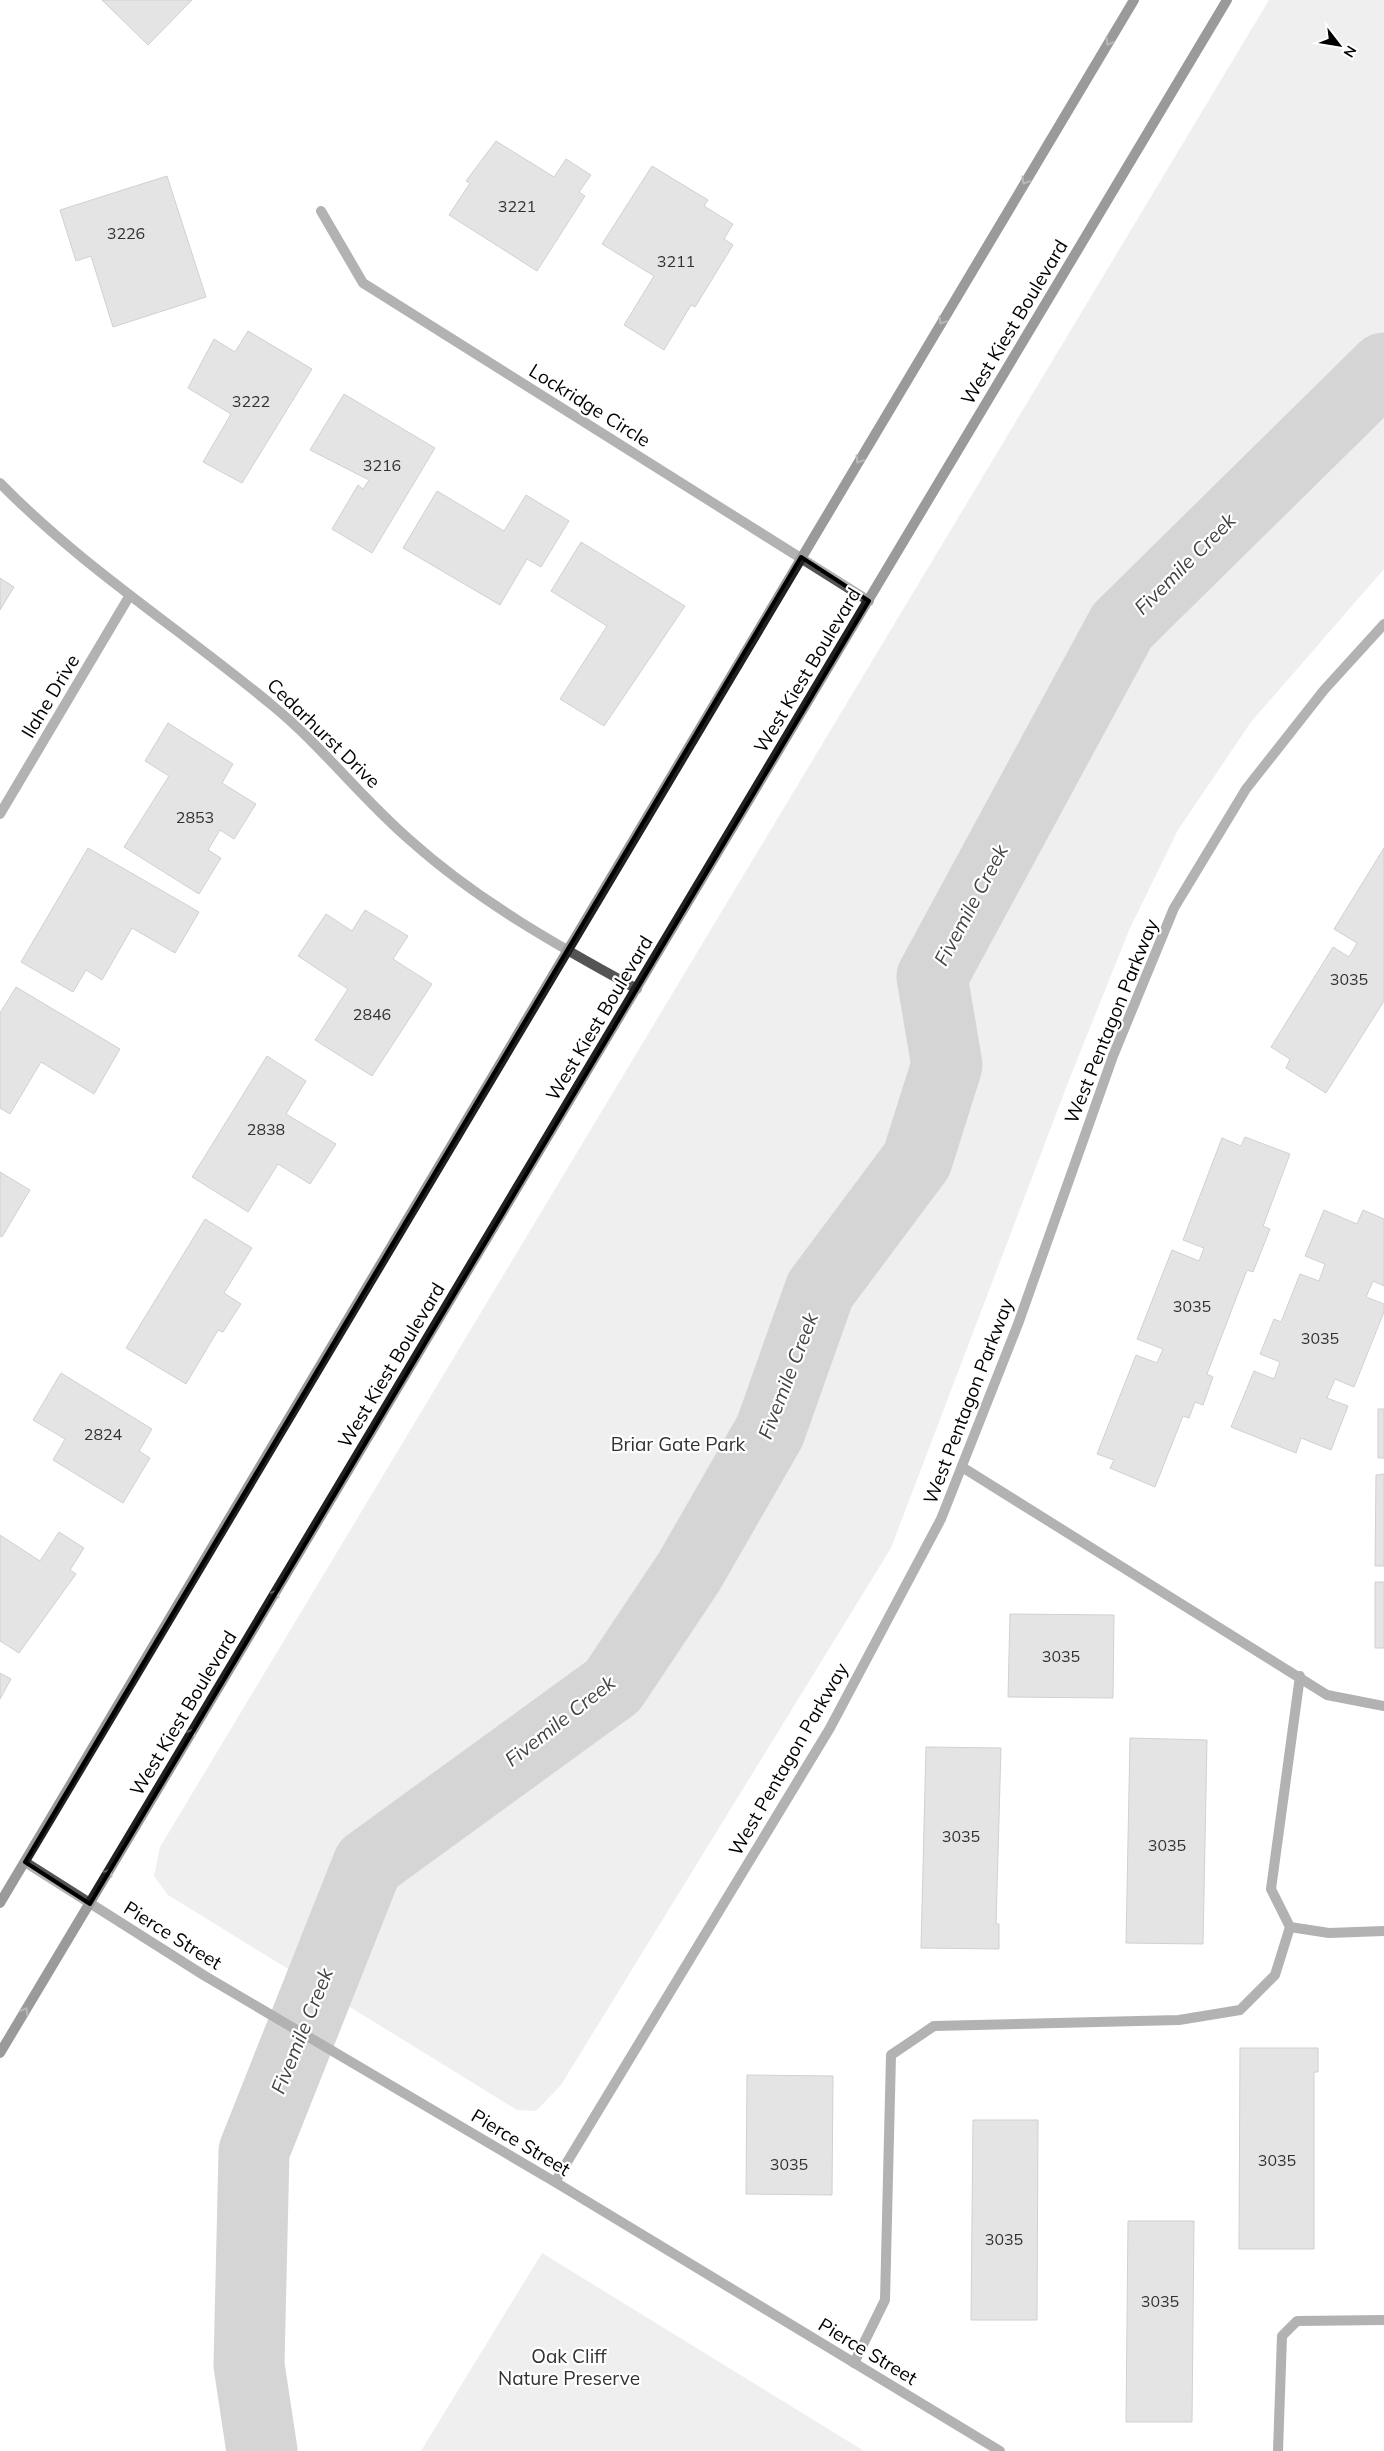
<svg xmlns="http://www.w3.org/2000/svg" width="1384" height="2451" viewBox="0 0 1384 2451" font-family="Mulish,sans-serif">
<rect width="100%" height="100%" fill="#fff"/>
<path fill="#dbdbdb" d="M 1269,0 L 1384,0 L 1384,569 L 1251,722 L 1178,830 L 1130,928 L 1071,1075 L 891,1548 L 561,2085 L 536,2111 L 517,2110 L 168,1895 L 154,1876 L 160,1847 Z
M 542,2253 L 864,2451 L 421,2451 Z"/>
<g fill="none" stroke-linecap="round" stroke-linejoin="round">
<path stroke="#a2a2a2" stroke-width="71" d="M 262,2451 L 249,2365 L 254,2151 L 368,1864 L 613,1686 L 689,1572 L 770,1431 L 820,1290 L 917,1160 L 947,1065 L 932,977 L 1122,626 L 1384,368"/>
</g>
<path fill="#c4c4c4" stroke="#989898" d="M 102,0 L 192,0 L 148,45 Z
M 496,141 L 554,177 L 566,159 L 591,175 L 579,192 L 585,196 L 537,271 L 449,215 L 470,183 L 466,181 Z
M 652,166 L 708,200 L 704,206 L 733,224 L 724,239 L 733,245 L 695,307 L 691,305 L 664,350 L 624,325 L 654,276 L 602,244 Z
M 167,176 L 206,297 L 113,327 L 91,256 L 76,261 L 60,210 Z
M 248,331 L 312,369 L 242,483 L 203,462 L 231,414 L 188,388 L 214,339 L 235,352 Z
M 344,394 L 435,448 L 372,553 L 332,529 L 358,485 L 363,489 L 369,480 L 310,450 Z
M 437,491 L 504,531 L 526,495 L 569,521 L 541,567 L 527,559 L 500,605 L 403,548 Z
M 581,542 L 685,606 L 604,726 L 560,699 L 607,626 L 551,591 Z
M 0,578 L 14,587 L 0,610 Z
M 168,723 L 233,764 L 222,783 L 256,804 L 234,839 L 220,830 L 208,850 L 221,858 L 199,894 L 124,847 L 169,776 L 145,761 Z
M 88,848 L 199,912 L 175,953 L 132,928 L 102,980 L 86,970 L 73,992 L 21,962 Z
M 1384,848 L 1384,1001 L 1326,1093 L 1286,1068 L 1290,1059 L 1271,1047 L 1333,947 L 1349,957 L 1357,943 L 1334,929 Z
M 365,910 L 408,936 L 393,959 L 432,984 L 372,1076 L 315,1040 L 348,989 L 298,956 L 326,914 L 352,931 Z
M 16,987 L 120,1049 L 94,1094 L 41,1062 L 10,1114 L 0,1108 L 0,1013 Z
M 267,1056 L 306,1081 L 286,1114 L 336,1144 L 310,1184 L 278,1164 L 248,1212 L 192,1177 Z
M 1245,1137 L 1290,1154 L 1263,1226 L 1270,1229 L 1253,1272 L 1247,1270 L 1207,1374 L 1213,1377 L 1203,1405 L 1195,1402 L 1189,1418 L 1183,1416 L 1155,1487 L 1110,1468 L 1114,1460 L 1097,1454 L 1136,1355 L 1157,1363 L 1163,1349 L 1137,1339 L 1172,1250 L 1199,1261 L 1204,1248 L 1183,1240 L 1222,1138 L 1241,1146 Z
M 0,1172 L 30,1190 L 2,1237 L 0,1236 Z
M 1324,1210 L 1357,1224 L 1363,1210 L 1384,1219 L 1384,1286 L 1373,1281 L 1366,1297 L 1384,1304 L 1384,1312 L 1354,1387 L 1335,1379 L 1327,1398 L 1348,1406 L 1331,1450 L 1301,1438 L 1296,1453 L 1231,1427 L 1254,1371 L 1274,1379 L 1280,1362 L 1260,1354 L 1274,1319 L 1281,1322 L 1300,1274 L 1319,1281 L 1325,1264 L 1305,1256 Z
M 205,1219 L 252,1248 L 224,1293 L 241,1304 L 223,1332 L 218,1330 L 186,1384 L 126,1348 Z
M 61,1373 L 152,1429 L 139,1451 L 150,1458 L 123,1503 L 53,1460 L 65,1439 L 33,1420 Z
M 1378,1409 L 1384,1409 L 1384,1458 L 1378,1458 Z
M 1384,1474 L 1384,1566 L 1375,1566 L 1376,1475 Z
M 59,1532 L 84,1548 L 70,1570 L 76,1574 L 19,1653 L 0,1641 L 0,1535 L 40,1561 Z
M 1375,1582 L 1384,1582 L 1384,1648 L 1375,1648 Z
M 1010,1614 L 1114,1615 L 1113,1698 L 1008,1697 Z
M 0,1673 L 11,1679 L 0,1699 Z
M 1130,1738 L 1207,1740 L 1203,1944 L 1126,1943 Z
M 926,1747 L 1001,1748 L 996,1924 L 999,1924 L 999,1949 L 921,1948 Z
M 1240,2048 L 1318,2048 L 1318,2072 L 1314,2072 L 1314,2249 L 1239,2249 Z
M 747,2075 L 833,2076 L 832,2195 L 746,2194 Z
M 973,2120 L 1038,2120 L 1037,2320 L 971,2320 Z
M 1128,2221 L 1194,2221 L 1192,2422 L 1126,2422 Z"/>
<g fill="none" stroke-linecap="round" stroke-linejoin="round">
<path stroke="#545454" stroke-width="10" d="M 962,1467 L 1327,1695 L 1384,1706
M 1300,1676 L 1271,1889 L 1290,1927 L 1329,1933 L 1384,1931
M 854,2363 L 885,2300 L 891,2055 L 934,2026 L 1179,2020 L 1240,2010 L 1275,1975 L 1290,1927
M 1278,2451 L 1282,2336 L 1297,2321 L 1384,2320"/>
<path stroke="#545454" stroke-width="10" d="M 321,211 L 363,283 L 869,601
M 0,483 C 82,567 183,631 273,706 C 323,747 362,799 411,841 C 478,901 558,946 637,989
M 0,814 L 130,595
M 25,1862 L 205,1976 L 555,2182 L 1000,2451
M 555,2182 L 830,1728 L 941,1519 L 1018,1324 L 1113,1056 L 1174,908 L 1246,789 L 1324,690 L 1384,624"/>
<path stroke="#212121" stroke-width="10" d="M 0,1903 L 1134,0
M 0,2053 L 1227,0"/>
</g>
<defs><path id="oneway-chevron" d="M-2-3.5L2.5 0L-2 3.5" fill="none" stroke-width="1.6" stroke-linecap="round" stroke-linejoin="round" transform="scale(1.25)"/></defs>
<g stroke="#646464">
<use href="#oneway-chevron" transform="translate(1109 42) rotate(121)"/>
<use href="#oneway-chevron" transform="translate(1025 181) rotate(121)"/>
<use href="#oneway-chevron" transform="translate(942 321) rotate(121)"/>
<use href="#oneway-chevron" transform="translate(859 460) rotate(121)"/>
<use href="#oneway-chevron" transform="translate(276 1593) rotate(-59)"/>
<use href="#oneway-chevron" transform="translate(192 1732) rotate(-59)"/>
<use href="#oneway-chevron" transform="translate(109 1872) rotate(-59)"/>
<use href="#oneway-chevron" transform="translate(25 2011) rotate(-59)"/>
</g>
<path d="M0 0H1384V2451H0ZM 801,557 L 869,601 L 90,1904 L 25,1862 Z" fill="#fff" fill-opacity=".55" fill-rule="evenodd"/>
<path fill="none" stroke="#000" stroke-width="4" stroke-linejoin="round" d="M 801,557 L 869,601 L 90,1904 L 25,1862 Z"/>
<g text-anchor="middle" stroke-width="4.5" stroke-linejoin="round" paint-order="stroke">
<g font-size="16" fill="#313131">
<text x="517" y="212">3221</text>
<text x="126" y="239">3226</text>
<text x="676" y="267">3211</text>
<text x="251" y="407">3222</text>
<text x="382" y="471">3216</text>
<text x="195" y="823">2853</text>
<text x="1349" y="985">3035</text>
<text x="372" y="1020">2846</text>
<text x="266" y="1135">2838</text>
<text x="1192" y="1312">3035</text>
<text x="1320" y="1344">3035</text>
<text x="103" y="1440">2824</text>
<text x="1061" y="1662">3035</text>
<text x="961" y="1842">3035</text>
<text x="1167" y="1851">3035</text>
<text x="1277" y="2166">3035</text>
<text x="789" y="2170">3035</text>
<text x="1004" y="2245">3035</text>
<text x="1160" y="2307">3035</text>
</g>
<g font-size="19" fill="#000" stroke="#fff">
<text transform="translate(1014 322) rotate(-59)" y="7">West Kiest Boulevard</text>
<text transform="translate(590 405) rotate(32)" y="7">Lockridge Circle</text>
<text transform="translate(807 670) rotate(-59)" y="7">West Kiest Boulevard</text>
<text transform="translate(50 696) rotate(-59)" y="7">Ilahe Drive</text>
<text transform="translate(324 733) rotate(44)" y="7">Cedarhurst Drive</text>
<text transform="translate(599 1018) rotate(-59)" y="7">West Kiest Boulevard</text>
<text transform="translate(1111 1021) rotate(-68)" y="7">West Pentagon Parkway</text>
<text transform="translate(391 1365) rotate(-59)" y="7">West Kiest Boulevard</text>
<text transform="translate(968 1401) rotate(-69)" y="7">West Pentagon Parkway</text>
<text transform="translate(183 1713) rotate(-59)" y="7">West Kiest Boulevard</text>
<text transform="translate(788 1759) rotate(-60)" y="7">West Pentagon Parkway</text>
<text transform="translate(173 1935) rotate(32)" y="7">Pierce Street</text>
<text transform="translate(521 2142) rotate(31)" y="7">Pierce Street</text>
<text transform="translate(868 2351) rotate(31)" y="7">Pierce Street</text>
</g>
<g font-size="19" fill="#323232" stroke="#fff">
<text x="678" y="1451">Briar Gate Park</text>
<text x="569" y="2363">Oak Cliff<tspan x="569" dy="22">Nature Preserve</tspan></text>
</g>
<g font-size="20" font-style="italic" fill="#434343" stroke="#fff">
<text transform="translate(1185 564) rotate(-45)" y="7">Fivemile Creek</text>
<text transform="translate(971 905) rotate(-62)" y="7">Fivemile Creek</text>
<text transform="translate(788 1376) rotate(-69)" y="7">Fivemile Creek</text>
<text transform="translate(560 1721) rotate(-38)" y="7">Fivemile Creek</text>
<text transform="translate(302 2031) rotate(-68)" y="7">Fivemile Creek</text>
</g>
</g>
<g transform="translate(1339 45) rotate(121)" stroke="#ffffff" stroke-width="4" paint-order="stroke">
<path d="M0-4L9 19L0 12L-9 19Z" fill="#000000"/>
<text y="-8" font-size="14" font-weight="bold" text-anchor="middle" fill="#000000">N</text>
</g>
</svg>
